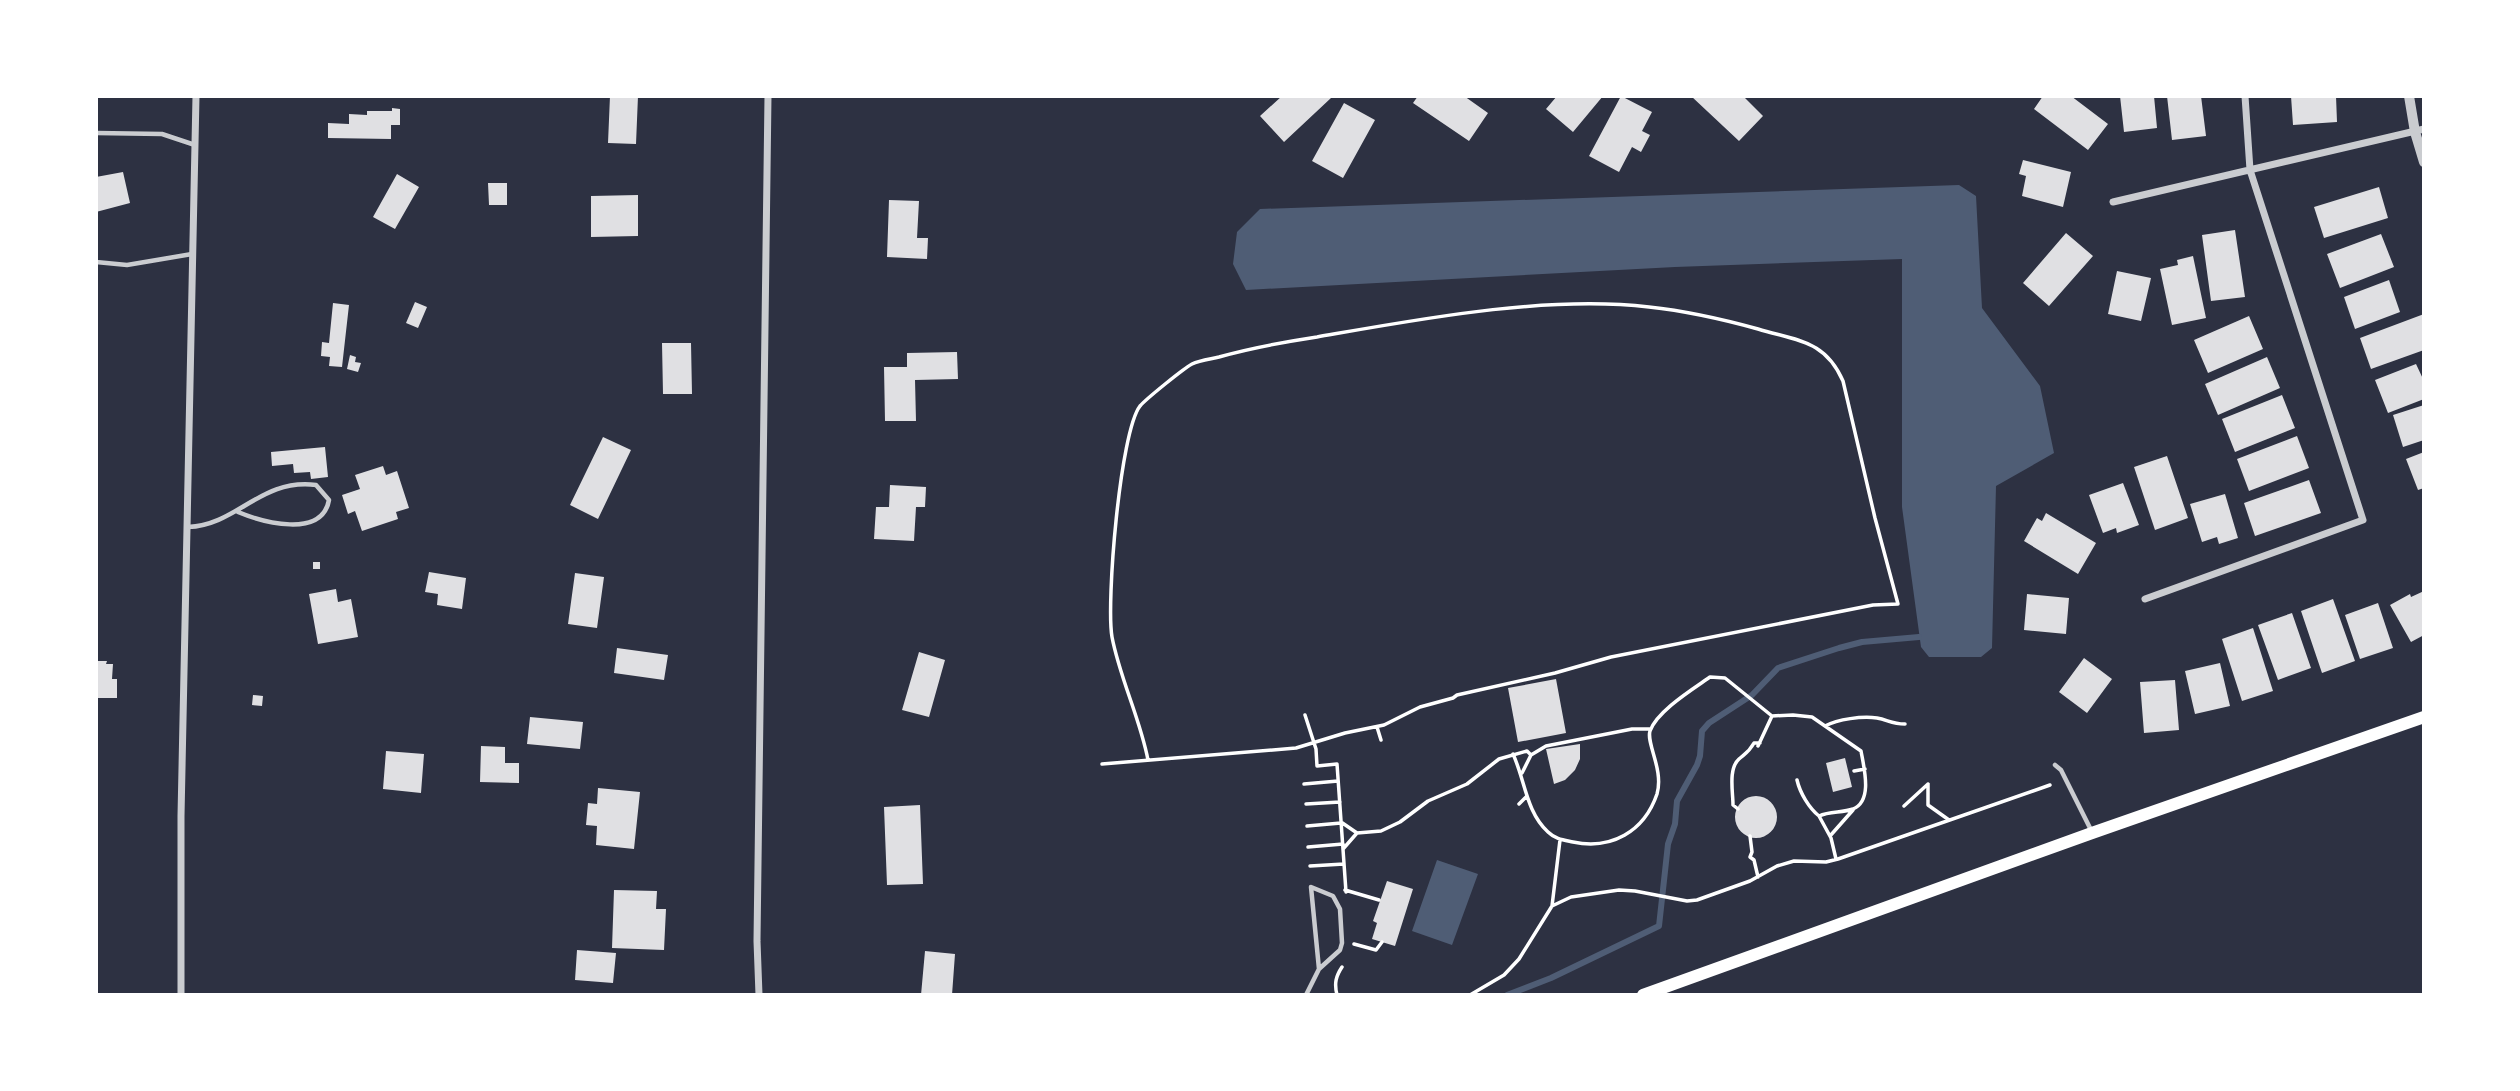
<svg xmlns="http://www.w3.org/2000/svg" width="2520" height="1091" viewBox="0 0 2520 1091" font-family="'Noto Serif',serif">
<rect width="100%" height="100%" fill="#2d3142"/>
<path fill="#4f5d75" d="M 1959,185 L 1976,196 L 1982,308 L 2040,386 L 2054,453 L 1996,486 L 1992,648 L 1981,657 L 1929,657 L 1921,647 L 1902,507 L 1902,259 L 1675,267 L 1246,290 L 1233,264 L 1237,232 L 1260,209 Z
M 1437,860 L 1478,874 L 1452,945 L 1412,931 Z"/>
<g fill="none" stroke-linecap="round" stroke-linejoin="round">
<path stroke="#4f5d75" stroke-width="6" d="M 1507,995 L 1551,978 L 1659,926 L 1668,844 L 1675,824 L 1677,801 L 1697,765 L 1700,756 L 1702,731 L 1709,723 L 1752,695 L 1778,668 L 1839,648 L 1862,642 L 1919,637"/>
</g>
<path fill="#e0e0e3" d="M 610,96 L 638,96 L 636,144 L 608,143 Z
M 1282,96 L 1329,96 L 1331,98 L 1284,142 L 1260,116 Z
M 1418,96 L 1464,96 L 1488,113 L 1469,141 L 1413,103 Z
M 1557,96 L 1603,96 L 1573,132 L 1546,109 Z
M 1621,96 L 1652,112 L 1642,131 L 1650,135 L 1641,152 L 1632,147 L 1619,172 L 1589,156 Z
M 1691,96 L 1743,96 L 1763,116 L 1739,141 Z
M 2043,96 L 2071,96 L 2108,124 L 2088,150 L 2034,109 Z
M 2120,96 L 2154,96 L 2157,128 L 2124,132 Z
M 2167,96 L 2201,96 L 2206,136 L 2172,140 Z
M 2291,96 L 2336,96 L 2337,122 L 2293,125 Z
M 1344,103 L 1375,120 L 1343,178 L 1312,161 Z
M 392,108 L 400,109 L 400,125 L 391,125 L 391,139 L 328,138 L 328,123 L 349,124 L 349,114 L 367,115 L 367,111 L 392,111 Z
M 2023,160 L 2071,172 L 2063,207 L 2022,196 L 2026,176 L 2019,174 Z
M 123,172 L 130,203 L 96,212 L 96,177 Z
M 397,174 L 419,187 L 395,229 L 373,217 Z
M 488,183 L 507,183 L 507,205 L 489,205 Z
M 2379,187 L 2388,218 L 2324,238 L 2314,207 Z
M 638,195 L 638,236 L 591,237 L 591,196 Z
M 889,200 L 919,201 L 917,238 L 928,238 L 927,259 L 887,257 Z
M 2235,230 L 2245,297 L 2211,301 L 2202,235 Z
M 2066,233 L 2093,256 L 2049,306 L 2023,283 Z
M 2381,234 L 2394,267 L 2340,288 L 2327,254 Z
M 2193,256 L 2206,318 L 2172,325 L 2160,269 L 2178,265 L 2177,260 Z
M 2117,271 L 2151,278 L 2141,321 L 2108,314 Z
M 2389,280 L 2400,312 L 2355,329 L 2344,297 Z
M 415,302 L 427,307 L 418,328 L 406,323 Z
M 333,303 L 349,305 L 342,367 L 329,366 L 330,357 L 321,356 L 322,342 L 329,343 Z
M 2424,314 L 2424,350 L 2371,369 L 2360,338 Z
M 2249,316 L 2263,349 L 2208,373 L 2194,340 Z
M 662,343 L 691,343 L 692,394 L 663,394 Z
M 957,352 L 958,379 L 915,380 L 916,421 L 885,421 L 884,367 L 907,367 L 907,353 Z
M 350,355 L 356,357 L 355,362 L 361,363 L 358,372 L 347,369 Z
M 2267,357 L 2280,388 L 2218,415 L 2205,384 Z
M 2416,364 L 2424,381 L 2424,399 L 2388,413 L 2375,380 Z
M 2282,395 L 2295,428 L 2235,452 L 2222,419 Z
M 2424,405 L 2424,440 L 2403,447 L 2393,415 Z
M 2297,436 L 2309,468 L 2249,491 L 2237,459 Z
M 603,437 L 631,450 L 598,519 L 570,505 Z
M 325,447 L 328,477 L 311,479 L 310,472 L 294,473 L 293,464 L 272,466 L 271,452 Z
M 2424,452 L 2424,488 L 2418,490 L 2406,459 Z
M 2167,456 L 2188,518 L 2155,530 L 2134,467 Z
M 383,466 L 386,475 L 397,471 L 409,508 L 396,512 L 398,519 L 362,531 L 355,511 L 348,514 L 342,495 L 360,489 L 355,475 Z
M 2309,480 L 2321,513 L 2255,536 L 2244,503 Z
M 2123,483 L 2139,525 L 2117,533 L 2116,528 L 2103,533 L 2089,495 Z
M 890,485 L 926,487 L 925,507 L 916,507 L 914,541 L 874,539 L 876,507 L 889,507 Z
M 2225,494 L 2238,538 L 2219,544 L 2217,537 L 2202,542 L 2190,504 Z
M 2046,513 L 2096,543 L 2078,574 L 2024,541 L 2037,518 L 2042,521 Z
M 313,562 L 320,562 L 320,569 L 313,569 Z
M 429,572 L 466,578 L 462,609 L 437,605 L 438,594 L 425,592 Z
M 575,573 L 604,577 L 597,628 L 568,624 Z
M 336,589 L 338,602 L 351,599 L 358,637 L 318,644 L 309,594 Z
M 2424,591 L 2424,635 L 2411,642 L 2390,605 L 2410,594 L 2411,597 Z
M 2027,594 L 2069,598 L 2066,634 L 2024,630 Z
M 2333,599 L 2355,661 L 2322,673 L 2301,611 Z
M 2378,603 L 2393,648 L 2360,659 L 2345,615 Z
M 2292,613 L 2311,668 L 2278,680 L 2258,625 Z
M 2253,628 L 2273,691 L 2242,701 L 2222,639 Z
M 617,648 L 668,655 L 664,680 L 614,673 Z
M 919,652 L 945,660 L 929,717 L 902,710 Z
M 2084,658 L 2112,679 L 2087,713 L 2059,692 Z
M 96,661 L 107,661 L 106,664 L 113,664 L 112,679 L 117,679 L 117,698 L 96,698 Z
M 2220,663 L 2230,706 L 2195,714 L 2185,671 Z
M 1556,679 L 1566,733 L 1518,742 L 1508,688 Z
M 2175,680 L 2179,730 L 2144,733 L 2140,682 Z
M 253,695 L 263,696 L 262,706 L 252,705 Z
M 530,717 L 583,722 L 580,749 L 527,744 Z
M 1580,744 L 1580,759 L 1575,770 L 1565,780 L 1554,784 L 1546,749 Z
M 481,746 L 505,747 L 505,763 L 519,763 L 519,783 L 480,782 Z
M 386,751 L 424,754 L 421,793 L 383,789 Z
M 1845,758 L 1852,787 L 1833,792 L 1826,763 Z
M 598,788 L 640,792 L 634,849 L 596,845 L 597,826 L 586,825 L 588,803 L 597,804 Z
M1735 817a21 21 0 1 1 42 0a21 21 0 1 1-42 0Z
M 920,805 L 923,884 L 887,885 L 884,807 Z
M 1387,881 L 1413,889 L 1395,946 L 1372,939 L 1377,923 L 1373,921 Z
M 614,890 L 657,891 L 656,909 L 666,909 L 664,950 L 612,948 Z
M 577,950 L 616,953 L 613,983 L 575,980 Z
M 925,951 L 955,954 L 952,995 L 921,995 Z"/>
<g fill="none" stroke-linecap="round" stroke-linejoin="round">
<path stroke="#fff" stroke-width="3.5" d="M 1305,715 L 1316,749 L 1317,766 L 1337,764 L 1346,892
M 1772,716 L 1793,715 L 1812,717 L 1861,751 C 1864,768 1873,801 1853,809 C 1842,813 1830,811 1819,816 C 1809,808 1800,793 1797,780
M 1825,726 C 1838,719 1862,716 1877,718 C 1888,720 1892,724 1905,724
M 1377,727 L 1381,740
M 1513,754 C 1525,780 1526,812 1548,832 C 1555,839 1564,840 1573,842 C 1611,850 1644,832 1657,794 C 1664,770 1646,743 1650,731 C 1657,711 1693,689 1710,677 L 1725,678 L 1772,716 L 1758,746
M 1531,755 L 1546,746 L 1632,729 L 1651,729
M 1102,764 L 1296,748 L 1345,733 L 1384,725 L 1420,707 L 1453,698 L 1457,695 L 1555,673 L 1611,657 L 1873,605 L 1898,604 L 1875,518 L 1843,381 C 1825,340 1798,341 1758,329 C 1722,319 1686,311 1649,307 C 1546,295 1420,319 1317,337 C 1284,342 1251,348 1219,357 C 1211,359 1200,360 1192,364 C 1183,369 1146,399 1140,406 C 1120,432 1106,603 1112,637 C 1120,679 1140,718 1148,760
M 1854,771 L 1865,769
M 1304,784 L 1338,781
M 1928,784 L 1928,805 L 1949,820
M 1306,804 L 1340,802
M 1519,804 L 1526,797
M 1904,806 L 1928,784
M 1738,809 L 1733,805 C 1733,792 1728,769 1739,759 C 1746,753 1749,752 1754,743 L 1760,743
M 1819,816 L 1831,838 L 1836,859
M 1341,822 L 1357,833 L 1381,831 L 1400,822 L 1428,801 L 1467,784 L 1499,759 L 1527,751 L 1531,755 L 1522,773
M 1307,826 L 1341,823
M 1750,836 L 1752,852 L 1750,857 L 1754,860 L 1758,877
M 1830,836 L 1853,810
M 1308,847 L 1343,844
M 1343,849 L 1357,833
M 1310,866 L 1344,864
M 1345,890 L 1379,900
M 1552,906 L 1560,840
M 1354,944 L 1376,950 L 1382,942
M 1337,995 C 1334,983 1336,976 1342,967
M 1470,995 L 1504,975 L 1519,959 L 1552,906 L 1571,897 L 1619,890 L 1635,891 L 1687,901 L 1697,900 L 1750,881 L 1777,866 L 1794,861 L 1826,862 L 1838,859 L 2050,785"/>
<path stroke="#caccd0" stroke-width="4.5" d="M 96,133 L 162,134 L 195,145
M 96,262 L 127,265 L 192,254
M 188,527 C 238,525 260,478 316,485 L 329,500 C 322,539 262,522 238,512
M 2055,765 L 2061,770 L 2092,832
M 1306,995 L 1319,969 L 1311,887 L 1333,896 L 1340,909 L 1342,943 L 1340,950 L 1319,969"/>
<path stroke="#caccd0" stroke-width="7" d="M 2113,202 L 2424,129
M 2145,599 L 2363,520 L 2250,170 L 2245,96
M 181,995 L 181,816 L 196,96
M 759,995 L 757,941 L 768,96"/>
<path stroke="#caccd0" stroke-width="10" d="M 2409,96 L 2415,132 L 2424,162"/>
<path stroke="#fff" stroke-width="12" d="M 1643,995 L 2092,833 L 2424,717"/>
</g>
<rect width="2520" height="1091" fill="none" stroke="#ffffff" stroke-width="196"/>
</svg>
